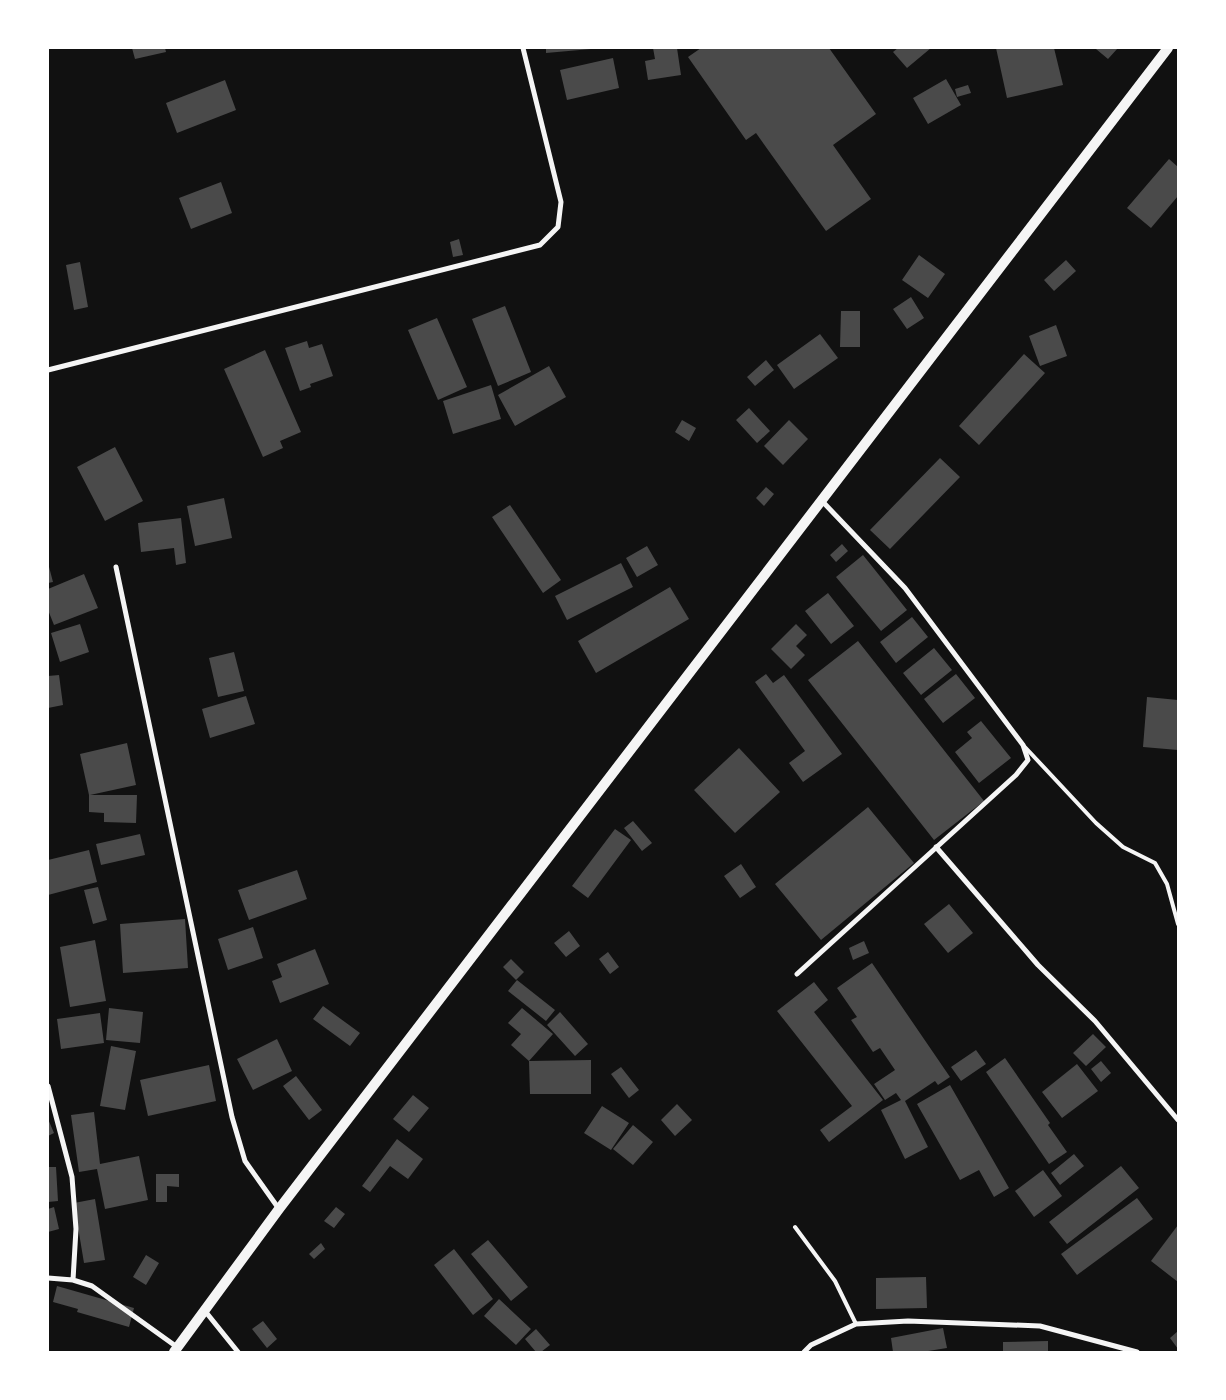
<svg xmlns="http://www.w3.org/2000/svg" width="1226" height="1400" viewBox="0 0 1226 1400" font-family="'Work Sans',sans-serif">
<rect width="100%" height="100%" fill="#111"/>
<path fill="#4a4a4a" d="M 132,48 L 165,48 L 166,52 L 135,59 Z
M 546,48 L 591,48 L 591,49 L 546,53 Z
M 653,48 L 677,48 L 681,75 L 648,80 L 645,61 L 655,59 Z
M 701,48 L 829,48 L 876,114 L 833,145 L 871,199 L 826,231 L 756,133 L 746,140 L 688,57 Z
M 898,48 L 931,48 L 907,68 L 893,52 Z
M 996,48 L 1054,48 L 1063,85 L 1007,98 Z
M 1097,48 L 1118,48 L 1108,59 L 1096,49 Z
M 613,58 L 619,88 L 567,100 L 560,70 Z
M 946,79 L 961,105 L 928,124 L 913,98 Z
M 225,80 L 236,110 L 177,133 L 166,103 Z
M 968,85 L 971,93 L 957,97 L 955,89 Z
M 1169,159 L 1178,167 L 1178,196 L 1151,228 L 1127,208 Z
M 221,182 L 232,213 L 191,229 L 179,198 Z
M 459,239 L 463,255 L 453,257 L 450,242 Z
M 919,255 L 945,274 L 928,298 L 902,280 Z
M 1066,260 L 1076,271 L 1054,291 L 1044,280 Z
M 80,262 L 88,307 L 74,310 L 66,265 Z
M 911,297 L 924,318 L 907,329 L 893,309 Z
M 505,306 L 531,372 L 498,386 L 472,319 Z
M 841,311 L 860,311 L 860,347 L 840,347 Z
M 437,318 L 467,387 L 438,400 L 408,330 Z
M 1056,325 L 1067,356 L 1040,366 L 1029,336 Z
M 820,334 L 838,358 L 794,389 L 777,365 Z
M 307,341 L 309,348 L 322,344 L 333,376 L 310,384 L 311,387 L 300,391 L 285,348 Z
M 265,350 L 301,432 L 280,441 L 283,448 L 263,457 L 224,369 Z
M 1024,354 L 1045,373 L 979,445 L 959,426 Z
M 766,360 L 774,370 L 755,386 L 747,377 Z
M 549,366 L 566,397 L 515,426 L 498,395 Z
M 491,385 L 501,419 L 453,434 L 443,401 Z
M 749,408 L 770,431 L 757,443 L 736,420 Z
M 682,420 L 696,428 L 689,441 L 675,432 Z
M 789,420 L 808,439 L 783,465 L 764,446 Z
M 115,447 L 143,501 L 105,521 L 77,467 Z
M 940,458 L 960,477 L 890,549 L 870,530 Z
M 766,487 L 774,494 L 764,506 L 756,498 Z
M 224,498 L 232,538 L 195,546 L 187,506 Z
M 510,505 L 561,580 L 543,593 L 492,517 Z
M 181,518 L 186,563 L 176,565 L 174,548 L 141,552 L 138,523 Z
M 842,544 L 848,551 L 836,562 L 830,555 Z
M 647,546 L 658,565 L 637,577 L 626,558 Z
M 863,555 L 907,610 L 881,631 L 836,577 Z
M 48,563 L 53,582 L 48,583 Z
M 621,563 L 633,587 L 567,620 L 555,596 Z
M 84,574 L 98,608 L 54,625 L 48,610 L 48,589 Z
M 670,587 L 689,619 L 596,673 L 578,641 Z
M 828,593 L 854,626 L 831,644 L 805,611 Z
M 912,617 L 928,637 L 896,663 L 880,642 Z
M 80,624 L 89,652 L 60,662 L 51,633 Z
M 796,624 L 807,635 L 796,646 L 805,655 L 791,669 L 771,649 Z
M 858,641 L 984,801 L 934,840 L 808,680 Z
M 934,648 L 952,670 L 921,695 L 903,673 Z
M 234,652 L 244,691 L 218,697 L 209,658 Z
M 766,674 L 773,683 L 784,675 L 842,754 L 803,782 L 789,763 L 805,751 L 755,682 Z
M 956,674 L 975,698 L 943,723 L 924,699 Z
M 59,675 L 63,705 L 48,708 L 48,676 Z
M 246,696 L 255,724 L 210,738 L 202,709 Z
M 1147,697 L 1178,700 L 1178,750 L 1143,747 Z
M 981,721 L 1011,758 L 979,783 L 955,752 L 972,738 L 967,732 Z
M 127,743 L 136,785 L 90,795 L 137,795 L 136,823 L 104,822 L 104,813 L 89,812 L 89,795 L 80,754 Z
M 739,748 L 780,792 L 735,833 L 694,790 Z
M 868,807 L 914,863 L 821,940 L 775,884 Z
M 633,821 L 652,843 L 642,851 L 624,828 Z
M 615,829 L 631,840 L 588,898 L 572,886 Z
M 140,834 L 145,855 L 101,865 L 96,844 Z
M 89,850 L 97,882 L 48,895 L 48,860 Z
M 741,864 L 756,887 L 740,898 L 724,876 Z
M 297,870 L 307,899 L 249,920 L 238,890 Z
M 98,887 L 107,920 L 93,924 L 84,890 Z
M 949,904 L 973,933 L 948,953 L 924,924 Z
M 185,919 L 188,968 L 123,973 L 120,924 Z
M 253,927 L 263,958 L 228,970 L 218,939 Z
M 569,931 L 580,946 L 566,957 L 554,943 Z
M 95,940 L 106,1001 L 70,1007 L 60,947 Z
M 864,941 L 869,953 L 853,960 L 849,948 Z
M 315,949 L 329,984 L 280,1003 L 272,981 L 282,977 L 277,964 Z
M 608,952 L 619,967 L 610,974 L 599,959 Z
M 511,959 L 524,972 L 516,980 L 503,967 Z
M 872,963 L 950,1077 L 938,1085 L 935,1081 L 905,1101 L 928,1147 L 905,1159 L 881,1110 L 901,1100 L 896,1093 L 885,1100 L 874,1084 L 895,1070 L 880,1048 L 873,1052 L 851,1020 L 857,1017 L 837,988 Z
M 517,980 L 555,1010 L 546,1021 L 508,991 Z
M 814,982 L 828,1000 L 814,1012 L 883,1100 L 829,1142 L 820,1130 L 852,1106 L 777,1011 Z
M 323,1006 L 360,1033 L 350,1046 L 313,1019 Z
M 109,1008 L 143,1012 L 140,1043 L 106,1040 Z
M 522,1008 L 553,1034 L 529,1061 L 511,1045 L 521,1034 L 508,1023 Z
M 560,1012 L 588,1044 L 575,1056 L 547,1025 Z
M 100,1013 L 104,1043 L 61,1049 L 57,1019 Z
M 1093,1034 L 1106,1047 L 1086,1066 L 1073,1053 Z
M 277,1039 L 292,1071 L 253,1090 L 237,1059 Z
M 111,1046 L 136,1051 L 125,1110 L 100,1106 Z
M 976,1050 L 986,1064 L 961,1081 L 951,1067 Z
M 1005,1058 L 1050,1123 L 1048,1125 L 1067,1152 L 1049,1164 L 986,1072 Z
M 591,1060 L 591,1094 L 530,1094 L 529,1061 Z
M 1101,1061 L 1111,1073 L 1101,1082 L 1091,1069 Z
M 1077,1064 L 1098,1091 L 1062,1118 L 1042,1092 Z
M 209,1065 L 216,1101 L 148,1116 L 140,1080 Z
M 621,1067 L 639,1090 L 629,1098 L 611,1074 Z
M 296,1076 L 322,1110 L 309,1120 L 283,1086 Z
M 950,1085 L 1009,1188 L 994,1197 L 979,1170 L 960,1180 L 917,1104 Z
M 413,1095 L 429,1108 L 409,1132 L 393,1119 Z
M 677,1104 L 692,1120 L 675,1136 L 661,1120 Z
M 602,1106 L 629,1123 L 611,1150 L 584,1133 Z
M 94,1112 L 100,1164 L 139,1156 L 148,1200 L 105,1209 L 97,1169 L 79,1172 L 71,1115 Z
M 48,1119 L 54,1133 L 48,1136 Z
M 633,1125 L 653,1142 L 633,1165 L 613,1149 Z
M 397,1139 L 423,1159 L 408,1179 L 390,1166 L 370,1192 L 362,1186 Z
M 1074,1154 L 1084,1166 L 1060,1185 L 1051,1173 Z
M 1121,1166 L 1139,1188 L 1067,1244 L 1049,1222 Z
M 48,1167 L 56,1167 L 58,1201 L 48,1202 Z
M 1043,1170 L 1062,1196 L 1034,1217 L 1015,1191 Z
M 156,1174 L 179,1174 L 179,1187 L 167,1186 L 167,1202 L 156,1202 Z
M 1137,1198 L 1153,1219 L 1077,1275 L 1061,1254 Z
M 95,1199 L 105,1260 L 84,1263 L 74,1203 Z
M 54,1207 L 59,1229 L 48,1232 L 48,1209 Z
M 336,1207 L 345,1214 L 334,1228 L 324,1221 Z
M 1178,1225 L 1178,1282 L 1151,1261 Z
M 488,1240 L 528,1287 L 511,1301 L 471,1254 Z
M 321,1243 L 325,1249 L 314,1259 L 309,1254 Z
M 454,1249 L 493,1299 L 473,1315 L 434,1265 Z
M 146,1255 L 159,1263 L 146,1285 L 133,1277 Z
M 926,1277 L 927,1308 L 876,1309 L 876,1278 Z
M 57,1286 L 134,1308 L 129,1327 L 77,1312 L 78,1309 L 53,1302 Z
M 499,1299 L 531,1329 L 516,1345 L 484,1316 Z
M 263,1321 L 277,1339 L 267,1348 L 252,1329 Z
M 943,1328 L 947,1348 L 922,1352 L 893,1352 L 891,1338 Z
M 536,1329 L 550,1345 L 541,1352 L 536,1352 L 525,1339 Z
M 1178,1331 L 1178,1349 L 1170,1338 Z
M 1048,1341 L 1048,1352 L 1003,1352 L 1003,1342 Z"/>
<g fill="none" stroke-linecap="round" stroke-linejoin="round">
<path stroke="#f5f5f5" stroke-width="4" d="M 1023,745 L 1096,823 L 1123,847 L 1155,863 L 1167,884 L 1178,924
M 795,1227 L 835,1281 L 856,1324"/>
<path stroke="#f5f5f5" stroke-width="5" d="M 48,370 L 540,245 L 558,227 L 561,202 L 523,48
M 116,567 L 232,1117 L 245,1161 L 279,1209
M 936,847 L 1038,965 L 1095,1021 L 1178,1120
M 797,974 L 1016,775 L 1028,760 L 1023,745 L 905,588 L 822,501
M 48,1086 L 72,1177 L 76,1229 L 73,1280
M 48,1278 L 73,1280 L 92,1286 L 177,1347
M 205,1311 L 238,1352
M 804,1352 L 811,1345 L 856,1324 L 908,1321 L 1040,1326 L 1137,1352"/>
<path stroke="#f5f5f5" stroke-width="10" d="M 174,1352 L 279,1209 L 1168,48"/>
</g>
<rect width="1226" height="1400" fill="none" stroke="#ffffff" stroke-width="98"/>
</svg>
